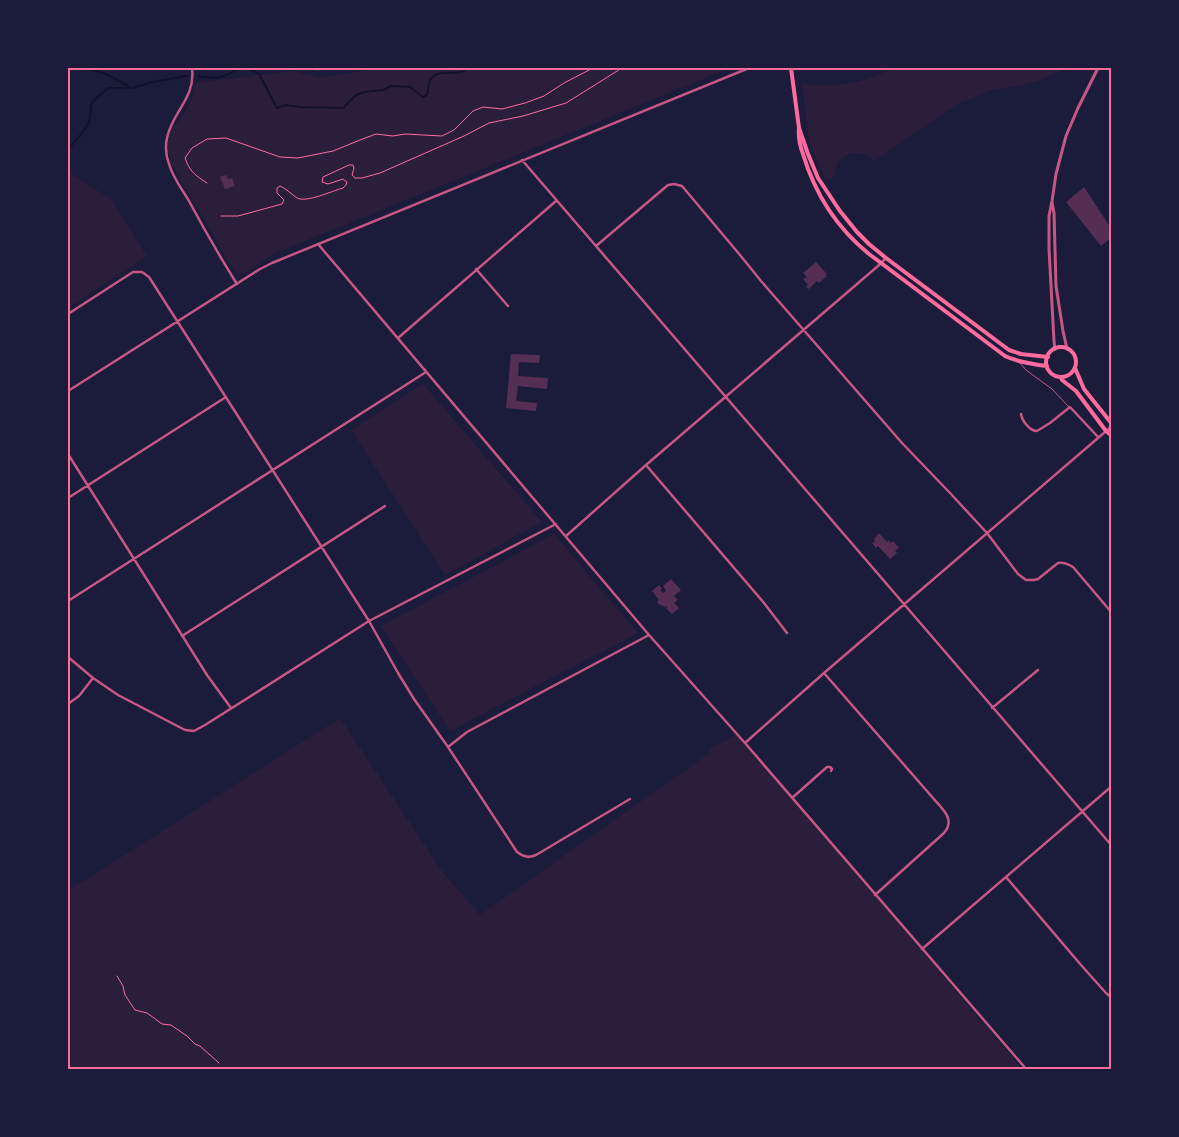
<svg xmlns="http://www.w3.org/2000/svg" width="1179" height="1137" viewBox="0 0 1179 1137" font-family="'Zilla Slab',serif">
<rect width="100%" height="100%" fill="#1b1b3a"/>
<path fill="#2a1e3b" d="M 378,68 L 730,68 L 271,255 L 245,273 L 239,274 L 235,272 L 171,164 L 167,144 L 173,126 L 185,113 L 194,92 L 195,83 L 294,71 L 321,78 Z
M 892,68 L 1067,68 L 1041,80 L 1022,85 L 991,90 L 956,105 L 874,161 C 871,159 868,156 864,155 C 854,150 842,155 837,165 C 834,170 836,174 831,179 L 825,178 L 820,168 L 809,141 L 802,84 C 835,88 863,84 892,68 Z
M 68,172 L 111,199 L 147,256 L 68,308 Z
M 423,384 L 542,522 L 445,575 L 351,430 Z
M 554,534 L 638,633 L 450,731 L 381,626 Z
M 340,718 L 442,871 L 480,915 L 711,752 L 709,749 L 737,734 L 1022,1069 L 68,1070 L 68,891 Z"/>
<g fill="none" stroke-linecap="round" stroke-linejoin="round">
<path stroke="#12122b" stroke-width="2" d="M 87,68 L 106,74 L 130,87
M 247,68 L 259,74 L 277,108 L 286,105 L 300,107 L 343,108 L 356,95 L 364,92 L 383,90 L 391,86 L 410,87 L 423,97 L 427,95 C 428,91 428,83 431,79 C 439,67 458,78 468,68
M 198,76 C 217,79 223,79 239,68
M 68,149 L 79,137 L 89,123 L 92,102 L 108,88 L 132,88 L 153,82 L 187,76"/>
</g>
<path fill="#542f53" d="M 226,175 L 228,179 L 232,178 L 235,186 L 225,189 L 220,177 Z
M 1084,187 L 1112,230 L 1112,237 L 1101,246 L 1066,202 Z
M 816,262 L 827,274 L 825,275 L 827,276 L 819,283 L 817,281 L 809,289 L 806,286 L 808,285 L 803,279 L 807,277 L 803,273 Z
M 511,354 L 540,355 L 539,363 L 519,362 L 518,376 L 548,378 L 547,389 L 518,386 L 516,401 L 537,403 L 536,411 L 506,408 Z
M 879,533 L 887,542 L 889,540 L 891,543 L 893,541 L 899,548 L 895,551 L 897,553 L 890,559 L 878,546 L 876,548 L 872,543 L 875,541 L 874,539 Z
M 671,579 L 681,590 L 674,596 L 678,600 L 674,603 L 679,608 L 672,614 L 666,608 L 668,607 L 666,606 L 664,607 L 662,605 L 661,606 L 657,602 L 659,600 L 652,591 L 659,585 L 662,589 L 660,590 L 663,593 L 666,591 L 663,586 Z"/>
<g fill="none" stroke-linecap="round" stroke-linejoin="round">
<path stroke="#ff6b9d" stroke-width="1" d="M 207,183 C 195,175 190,172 185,158 L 192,148 L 207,139 L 226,138 L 280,157 L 298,158 L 333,151 L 360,140 L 376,134 L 393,136 L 405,134 L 442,136 L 454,130 L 473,111 L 483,107 L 502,109 L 525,103 L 544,96 L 564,83 L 593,68
M 221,216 L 238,216 L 282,204 L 284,200 L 277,193 L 277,188 L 280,186 C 287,189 291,194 297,198 C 306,203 332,191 343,188 L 346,185 L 347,182 L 343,179 L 328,184 L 322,182 L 323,177 L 349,165 L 353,165 L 354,168 L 352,175 L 355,178 L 362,178 L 380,173 L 464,136 L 489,123 L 523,116 L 566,103 L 622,68
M 117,976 L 123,986 L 125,995 L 135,1010 L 147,1013 L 154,1018 L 162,1024 L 171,1025 L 187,1036 L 195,1044 L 200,1046 L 219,1063"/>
<path stroke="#c65784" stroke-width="1" d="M 1020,363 L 1026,370 L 1052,389 L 1069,407"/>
<path stroke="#c65784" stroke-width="2.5" d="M 192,68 C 196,98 172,112 167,138 C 165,147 166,156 169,164 C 173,178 182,189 189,201 C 204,229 220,257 237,284
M 308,68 L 317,69 L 332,68
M 522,160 L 1112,846
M 318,244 L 649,635 L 745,743 L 1027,1070
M 596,246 L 668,185 L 674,184 L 682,186 L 740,255 L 761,281 L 902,443 L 950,493 L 987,533 L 1018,574 L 1026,580 L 1034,580 L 1038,579 L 1058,563 C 1064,562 1068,564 1073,567 L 1112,613
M 476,269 L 508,306
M 68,314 L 133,272 L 142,272 L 149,277 L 369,621 L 398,673 L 414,699 L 448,747 L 517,852 C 524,857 529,858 536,855 L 630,799
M 398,338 L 556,201
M 68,391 L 260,269 L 272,263 L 749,68
M 1021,414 C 1022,421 1030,431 1037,431 L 1050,423 L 1070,407 L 1098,437
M 68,454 L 207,675 L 231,708
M 646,465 L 764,603 L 787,633
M 68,498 L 226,397
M 566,536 L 646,465 L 878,266 L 886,258
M 68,601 L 426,372
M 182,636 L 385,506
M 68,657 L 93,678 L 118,695 L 185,730 L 194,731 L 205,725 L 369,621 L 556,524
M 824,673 L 933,798 C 942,809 956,819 944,833 L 875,895
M 68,704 L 79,696 L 93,678
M 992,708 L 1038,670
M 745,743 L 824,673 L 1112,426
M 448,747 L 467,732 L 649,635
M 792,798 L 827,767 L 830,767 L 832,769 L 831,771
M 1006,877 L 1081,965 L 1106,993 L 1112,998
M 922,949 L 1112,786"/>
<path stroke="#c65784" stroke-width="3" d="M 1052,202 L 1054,213 L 1056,286 L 1063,331 L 1067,349
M 1055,349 L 1054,341 L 1049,249 L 1049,216 L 1052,201 L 1056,174 L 1066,136 L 1078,108 L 1098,68"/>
<path stroke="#ff6b9d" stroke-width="4" d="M 791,68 L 799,128 C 798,137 800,146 803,154 C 815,194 837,228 869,254 L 1005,356 C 1015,361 1036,365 1047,366
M 799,128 L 808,154 L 818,178 L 840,211 L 857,232 L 869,244 L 886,258 L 1009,350 L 1021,354 L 1048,357
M1046 362a15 15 0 1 1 30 0a15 15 0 1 1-30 0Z
M 1075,368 L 1084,389 L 1112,424
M 1061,377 L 1062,380 L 1076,391 L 1106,431 L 1112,436"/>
</g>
<rect width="1179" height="1137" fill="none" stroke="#1b1b3a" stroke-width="138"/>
<rect x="69" y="69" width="1041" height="999" fill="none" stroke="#ff6b9d" stroke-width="2"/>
</svg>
